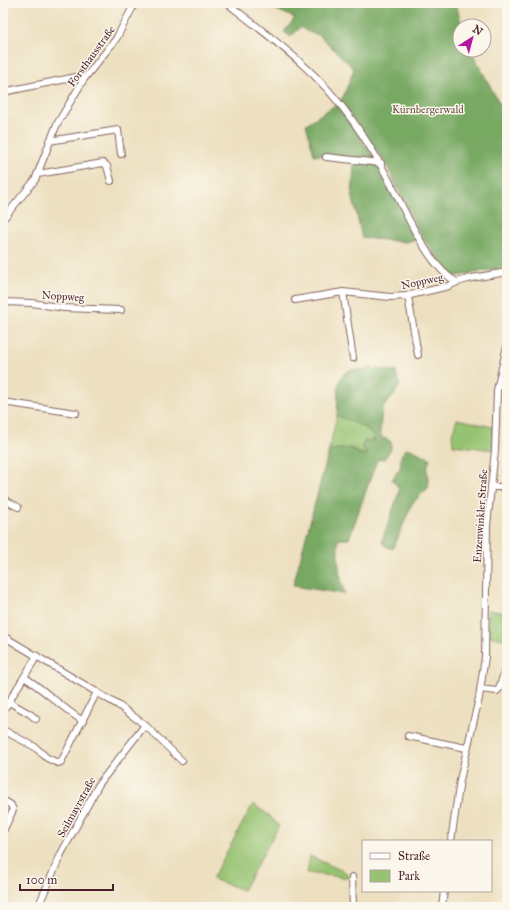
<svg xmlns="http://www.w3.org/2000/svg" width="510" height="910" viewBox="0 0 510 910" font-family="'IM FELL Great Primer',serif">
<rect width="100%" height="100%" fill="#fbf7ec"/>
<filter id="ink" filterUnits="userSpaceOnUse"><feTurbulence type="fractalNoise" baseFrequency=".025" numOctaves="2"/><feDisplacementMap in="SourceGraphic" scale="8" xChannelSelector="R" yChannelSelector="G"/><feConvolveMatrix kernelMatrix="1 2 1 2 8 2 1 2 1" color-interpolation-filters="sRGB"/></filter>
<filter id="wash" filterUnits="userSpaceOnUse"><feTurbulence type="fractalNoise" baseFrequency=".012" numOctaves="4" result="noise"/><feDisplacementMap in="SourceGraphic" scale="16" xChannelSelector="R" yChannelSelector="G"/><feGaussianBlur stdDeviation="0.9" result="paint"/><feColorMatrix in="noise" values="0 0 0 0 0 0 0 0 0 0 0 0 0 0 0 0 0 1.4 0 .05"/><feComposite in="paint" operator="in"/></filter>
<g filter="url(#wash)">
<rect width="100%" height="100%" fill="#ede0c0"/>
<path fill="#96c371" stroke="#70714e" d="M 337,415 C 351,423 368,424 375,440 L 364,450 L 367,455 L 362,455 L 351,448 L 329,450 Z
M 457,419 L 493,427 L 493,450 L 453,445 L 452,434 Z
M 488,610 L 507,613 L 507,640 L 489,636 Z
M 253,804 L 269,815 L 279,826 L 243,890 L 212,879 Z
M 310,856 L 347,873 L 350,878 L 307,873 Z"/>
<path fill="#78a963" stroke="#616447" d="M 261,3 L 456,3 L 462,26 L 460,26 L 460,50 L 471,50 L 506,116 L 507,267 L 452,277 L 421,236 L 385,162 L 340,101 L 344,95 L 354,69 L 319,35 L 306,31 L 301,27 L 291,37 L 284,32 L 295,18 Z
M 337,104 L 376,160 L 314,155 L 306,124 Z
M 354,162 L 380,165 L 417,239 L 405,242 L 362,238 L 352,194 Z
M 370,368 L 395,371 L 400,384 L 393,397 L 382,408 L 380,431 L 382,438 L 387,439 L 391,442 L 391,449 L 384,459 L 377,460 L 349,539 L 338,539 C 337,558 339,576 345,594 L 293,586 L 329,450 L 351,448 L 359,453 L 367,455 L 362,446 L 364,441 L 375,440 C 368,424 350,423 337,415 C 339,402 334,377 348,371 C 354,368 363,370 370,368 Z
M 408,448 L 430,458 L 427,469 L 429,487 L 412,504 L 393,549 L 389,548 L 382,543 L 383,538 L 399,492 L 398,487 L 392,480 L 401,466 C 399,457 401,453 408,448 Z"/>
</g>
<g filter="url(#ink)">
<g fill="none" stroke-linecap="round" stroke-linejoin="round">
<g stroke="#83635f" stroke-width="8">
<path id="minor" d="M 227,3 C 252,23 278,42 302,64 C 343,100 373,147 397,196 C 409,220 432,270 457,282
M 3,92 L 76,77 L 84,79
M 49,141 L 118,130 L 121,154
M 326,157 L 381,163
M 38,174 L 103,163 L 107,166 L 111,181
M 3,219 L 35,180 L 57,124 L 84,79 L 116,39 L 135,3
M 408,296 L 418,355
M 295,300 L 343,292
M 3,302 L 32,303 L 64,308 L 121,310
M 353,358 L 343,292 L 390,297 L 406,296 L 449,286 L 457,282 L 472,278 L 507,272
M 3,402 L 76,413
M 491,487 L 507,487
M 3,499 L 18,507
M 3,636 L 118,705 L 145,725 L 182,761
M 24,677 C 45,690 62,708 83,721
M 480,689 L 497,691 L 499,689 L 507,664
M 9,702 L 30,714 L 36,719
M 3,711 L 37,656
M 3,730 L 35,747 L 47,758 L 58,763 L 61,762 L 97,692
M 408,736 L 466,748
M 3,800 L 11,805 L 13,810 L 3,831
M 451,841 L 460,780 L 479,698 L 485,657 L 487,526 L 495,450 L 497,390 L 507,346
M 352,877 L 353,907
M 38,907 L 61,854 L 99,784 L 145,725
M 442,907 L 444,891"/>
</g>
<use href="#minor" stroke="#fff" stroke-width="6"/>
</g>
</g>
<g text-anchor="middle" stroke-width="3" stroke-linejoin="round" paint-order="stroke">
<g font-size="11" fill="#4a1f2b" stroke="#fbf7ec">
<text transform="translate(91 56) rotate(-54)" y="4">Forsthausstraße</text>
<text transform="translate(422 281) rotate(-12)" y="4">Noppweg</text>
<text transform="translate(63 296) rotate(4)" y="4">Noppweg</text>
<text transform="translate(480 516) rotate(-86)" y="4">Enzenwinkler Straße</text>
<text transform="translate(76 807) rotate(-61)" y="4">Seilmayrstraße</text>
</g>
<g font-size="11" fill="#615040" stroke="#fbf7ec">
<text x="428" y="113">Kürnbergerwald</text>
</g>
</g>
<rect width="510" height="910" fill="none" stroke="#fbf7ec" stroke-width="16"/>
<rect x="362" y="840" width="130" height="52" fill="#fbf7ec" stroke="#b4a19f"/>
<rect x="370" y="853" width="20" height="6" fill="#ffffff" stroke="#b4a19f"/>
<text x="398" y="860" font-size="12" fill="#4a1f2b">Straße</text>
<rect x="370" y="870" width="20" height="12" fill="#96c371" stroke="#b4a19f"/>
<text x="398" y="880" font-size="12" fill="#4a1f2b">Park</text>
<g transform="translate(472 38) rotate(36)"><circle r="19" fill="#fbf7ec" stroke="#b4a19f"/>
<path d="M0-3L7 15L0 10L-7 15Z" fill="#b5179e"/>
<text y="-6" font-size="11" font-weight="bold" text-anchor="middle" fill="#4a1f2b">N</text>
</g>
<path d="M20 884v6h93v-6" fill="none" stroke="#4a1f2b" stroke-width="2"/>
<text x="26" y="884" font-size="12" fill="#4a1f2b" stroke="#fbf7ec" stroke-width="3" paint-order="stroke">100 m</text>
</svg>
